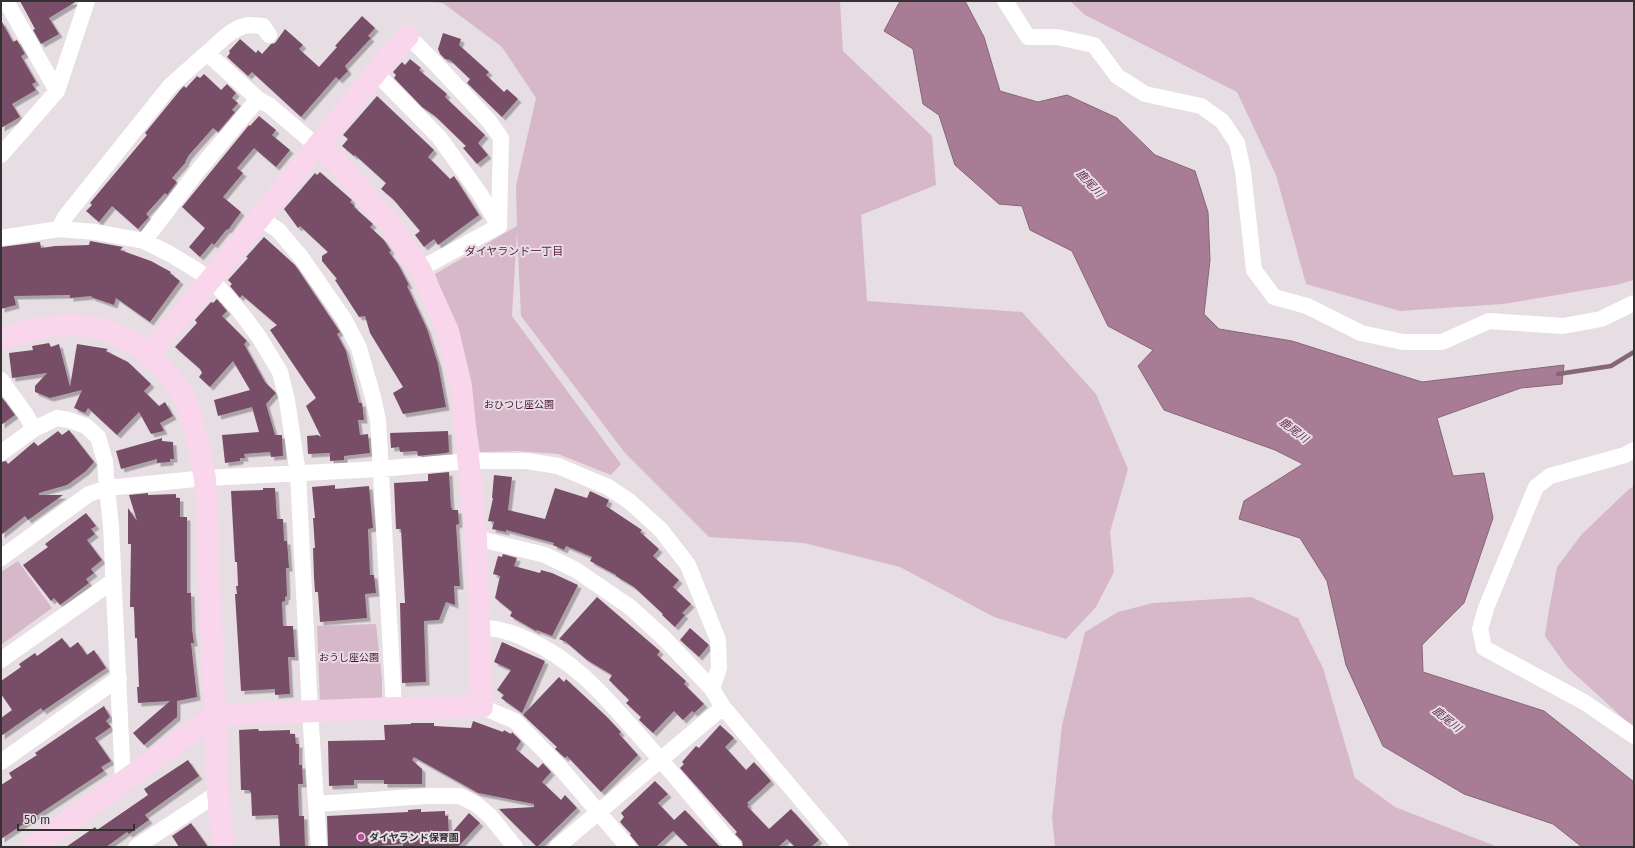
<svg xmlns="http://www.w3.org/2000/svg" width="1635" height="848" viewBox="0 0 1635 848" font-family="'Fira Sans','Noto Sans JP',sans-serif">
<defs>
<filter id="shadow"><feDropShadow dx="3.5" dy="3.5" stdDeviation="0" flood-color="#0004"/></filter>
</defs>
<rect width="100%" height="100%" fill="#e7dee3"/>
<path fill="#d7b8c9" d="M 413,1 L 840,1 L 843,51 L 932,136 L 936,185 L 861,215 L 867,301 L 1022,312 L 1096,394 L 1128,469 L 1110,532 L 1114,572 L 1096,607 L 1066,639 L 994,617 L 900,567 L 804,543 L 709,537 L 625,453 L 521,316 L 517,232 L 512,316 L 621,464 L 611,475 L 558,454 L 518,451 L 480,452 L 466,363 L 435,274 L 517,226 L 516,186 L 536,98 L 502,47 L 443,3 Z
M 1070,1 L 1634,1 L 1634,280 L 1616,285 L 1503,304 L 1400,311 L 1306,284 L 1276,175 L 1237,92 L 1085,15 Z
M 1634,486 L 1634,728 L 1567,667 L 1545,636 L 1548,615 L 1557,567 L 1582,534 L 1628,490 Z
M 18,561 L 52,608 L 1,645 L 1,572 Z
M 1251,597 L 1298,618 L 1323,668 L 1355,778 L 1395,807 L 1498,847 L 1055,847 L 1052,817 L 1062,725 L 1085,632 L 1118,612 L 1153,603 Z
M 376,624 L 382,679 L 382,700 L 320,701 L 317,626 Z"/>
<path fill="#a97c96" stroke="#866678" d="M 900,1 L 965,1 L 984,37 L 1000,91 L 1038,102 L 1067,95 L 1117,118 L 1155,155 L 1195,171 L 1208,212 L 1210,260 L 1204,314 L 1219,329 L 1292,341 L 1422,382 L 1564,365 L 1562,384 L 1521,388 L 1437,418 L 1453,476 L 1484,473 L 1493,518 L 1464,603 L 1422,645 L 1423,672 L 1544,711 L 1634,782 L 1634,847 L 1582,847 L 1553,824 L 1464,794 L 1383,746 L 1346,665 L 1327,581 L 1300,538 L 1239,519 L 1244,501 L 1303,464 L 1275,450 L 1164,410 L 1138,366 L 1153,350 L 1108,326 L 1072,251 L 1030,230 L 1022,206 L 999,204 L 955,165 L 939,115 L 923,104 L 913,49 L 884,31 Z"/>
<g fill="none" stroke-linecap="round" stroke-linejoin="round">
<path stroke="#866678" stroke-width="4.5" d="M 1558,374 L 1611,366 L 1634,352"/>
</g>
<path fill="#784d67" filter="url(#shadow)" d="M 20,1 L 77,1 L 49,18 L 59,34 L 41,44 L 33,30 L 35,29 Z
M 362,16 L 375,28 L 368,36 L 371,38 L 345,66 L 348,71 L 339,80 L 336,77 L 301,117 L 252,72 L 248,76 L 227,57 L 230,53 L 229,51 L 240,39 L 256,53 L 258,50 L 262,54 L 271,44 L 275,43 L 285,29 L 303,45 L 299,49 L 319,67 L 337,47 L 335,46 Z
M 1,20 L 13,42 L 17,40 L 25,54 L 21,56 L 36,82 L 32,84 L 36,90 L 12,104 L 20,117 L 1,128 Z
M 443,33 L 461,39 L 459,45 L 489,72 L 486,75 L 504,92 L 507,89 L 518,99 L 502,117 L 467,83 L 470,79 L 450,60 L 445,59 L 440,54 L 438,49 Z
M 410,59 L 421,68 L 419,70 L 447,94 L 445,97 L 485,135 L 478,143 L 488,155 L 477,164 L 463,148 L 466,146 L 435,116 L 422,107 L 394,78 L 396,75 L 393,72 L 402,62 L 405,65 Z
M 204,74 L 221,90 L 227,84 L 236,93 L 232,98 L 238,103 L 232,110 L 235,112 L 218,132 L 213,128 L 189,155 L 185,162 L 186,162 L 172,178 L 177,182 L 167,195 L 165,193 L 146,214 L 149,217 L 138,229 L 112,206 L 99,222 L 86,211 L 92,205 L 90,203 L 147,135 L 145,133 L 181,89 L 184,86 L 186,88 L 197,76 L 200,78 Z
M 377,96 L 434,150 L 428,157 L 450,179 L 454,176 L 479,215 L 438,245 L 434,239 L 424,247 L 415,235 L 420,231 L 393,199 L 381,189 L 386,183 L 355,155 L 354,156 L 342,146 L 348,139 L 343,135 Z
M 259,116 L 276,130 L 272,135 L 290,150 L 276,167 L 254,148 L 237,168 L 243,173 L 223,197 L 241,212 L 228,230 L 227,229 L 214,245 L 212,243 L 200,257 L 189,247 L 205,228 L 182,207 L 249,125 L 250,126 Z
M 320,172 L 352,200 L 350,202 L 355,206 L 354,207 L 373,224 L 370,227 L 384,240 L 391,251 L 389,252 L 398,264 L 409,285 L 407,286 L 427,329 L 438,364 L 446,407 L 403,414 L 393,393 L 403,387 L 370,333 L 365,316 L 359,317 L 335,280 L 337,279 L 322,261 L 322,256 L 328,252 L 300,226 L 298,228 L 284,209 L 315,173 L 317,175 Z
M 264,237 L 295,265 L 340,332 L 337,334 L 346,351 L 359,403 L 362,403 L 364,420 L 358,420 L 360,435 L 368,434 L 370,453 L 344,456 L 344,460 L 330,461 L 330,453 L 308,454 L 307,436 L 318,435 L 321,437 L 306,406 L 316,398 L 270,330 L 277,325 L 242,295 L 240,298 L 230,286 L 232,284 L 228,280 L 248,258 L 246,257 Z
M 90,241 L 123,247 L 120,250 L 151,261 L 171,272 L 170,273 L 180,281 L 150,322 L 116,298 L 114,305 L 91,297 L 92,296 L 70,298 L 70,295 L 14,296 L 16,305 L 1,309 L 1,247 L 40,242 L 41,248 L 55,246 L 89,245 Z
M 217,299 L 227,311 L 222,316 L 247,341 L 244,344 L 265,382 L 276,393 L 266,404 L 275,435 L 282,435 L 283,456 L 271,457 L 270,452 L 244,454 L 245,458 L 240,458 L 240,461 L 225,463 L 222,435 L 259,432 L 252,407 L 218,416 L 214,400 L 250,390 L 233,361 L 210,387 L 199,377 L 202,373 L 200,369 L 175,347 L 197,323 L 195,320 L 211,302 L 213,303 Z
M 49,343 L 51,347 L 59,344 L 70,387 L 77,344 L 108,349 L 106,351 L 128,362 L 151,384 L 144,391 L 159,406 L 165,402 L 173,416 L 160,423 L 164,431 L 151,434 L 139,412 L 117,435 L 88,408 L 85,413 L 74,408 L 82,390 L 50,398 L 35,392 L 35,386 L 47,373 L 12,378 L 9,353 L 33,350 L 32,346 Z
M 1,396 L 15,415 L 1,425 Z
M 69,430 L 94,462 L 86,471 L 67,485 L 39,493 L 39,495 L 63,495 L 28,520 L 25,516 L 1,535 L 1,462 L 6,461 L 8,464 L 34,442 L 38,446 L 58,431 L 62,435 Z
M 448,431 L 449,452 L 446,453 L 418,456 L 417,451 L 400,452 L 399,447 L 391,448 L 390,433 Z
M 162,438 L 162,441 L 173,442 L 174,459 L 170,459 L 170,462 L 157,463 L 157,459 L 121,469 L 116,451 Z
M 449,472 L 451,508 L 452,508 L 452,510 L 458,510 L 459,524 L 456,525 L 460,586 L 454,586 L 455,605 L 446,602 L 439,620 L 424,621 L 426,682 L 402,683 L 400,603 L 405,603 L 401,529 L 396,529 L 394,483 L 428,481 L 428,474 Z
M 494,475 L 512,477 L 508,510 L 545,519 L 555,488 L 587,498 L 590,491 L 609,500 L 606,506 L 642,530 L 640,532 L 659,549 L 653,556 L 679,580 L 673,587 L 691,604 L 682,613 L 685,615 L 675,627 L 662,615 L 663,614 L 634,587 L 616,576 L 616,575 L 590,561 L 592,557 L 566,546 L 564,550 L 553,545 L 554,543 L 506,530 L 506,532 L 492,529 L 494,522 L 488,521 L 493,498 L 492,498 Z
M 335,485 L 335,489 L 369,486 L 373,528 L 368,529 L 370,575 L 374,575 L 376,593 L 365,594 L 367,618 L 320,622 L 318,592 L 315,592 L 314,577 L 313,548 L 315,548 L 313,518 L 315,518 L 312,487 Z
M 263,488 L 275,488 L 277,519 L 283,519 L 284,541 L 287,541 L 289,568 L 286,568 L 287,596 L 285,597 L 285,601 L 282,602 L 283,626 L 293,626 L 295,657 L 288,657 L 290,694 L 275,695 L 275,689 L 241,691 L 235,594 L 237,594 L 236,586 L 238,586 L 237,562 L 235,562 L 231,491 L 263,490 Z
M 148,493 L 148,495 L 176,494 L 176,498 L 180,498 L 180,517 L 187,517 L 187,593 L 191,593 L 192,629 L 194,643 L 191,643 L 197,697 L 177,701 L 177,717 L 144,745 L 133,733 L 170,701 L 138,703 L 137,687 L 139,687 L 137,638 L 135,638 L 134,607 L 130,607 L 131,544 L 128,544 L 128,508 L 137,521 L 129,495 Z
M 86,513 L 96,526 L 91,529 L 95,534 L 87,540 L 102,560 L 91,569 L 94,573 L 86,579 L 89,583 L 60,605 L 54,598 L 51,601 L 23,565 L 48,547 L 45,544 Z
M 503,554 L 517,558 L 514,566 L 540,573 L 541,570 L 552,573 L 578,585 L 552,636 L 537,630 L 536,631 L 510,616 L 512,612 L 495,598 L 500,576 L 493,574 L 498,556 L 502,557 Z
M 597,597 L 660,651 L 657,655 L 686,681 L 684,684 L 704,704 L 694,713 L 692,711 L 683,720 L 674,711 L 653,733 L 639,720 L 641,717 L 626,703 L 629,700 L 609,680 L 612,675 L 587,660 L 566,642 L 559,639 Z
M 690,628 L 709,645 L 699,657 L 680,640 Z
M 62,638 L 70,648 L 78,642 L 87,655 L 94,650 L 106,668 L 43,711 L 41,708 L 1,736 L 1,718 L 12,710 L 1,694 L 1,681 L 21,667 L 19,664 L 35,653 L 37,656 Z
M 502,642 L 545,661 L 522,713 L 501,698 L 504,695 L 497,690 L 511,670 L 494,662 Z
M 559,677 L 564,682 L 566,679 L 606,716 L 621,732 L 619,734 L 638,755 L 601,792 L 567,756 L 565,758 L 555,749 L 557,747 L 524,716 L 523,715 Z
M 104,706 L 110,717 L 106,721 L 111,727 L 95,738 L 111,761 L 101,767 L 104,771 L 1,839 L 1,785 L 12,778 L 9,773 L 37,755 L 35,753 Z
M 473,721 L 503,732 L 504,730 L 511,734 L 512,732 L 521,741 L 516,749 L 538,768 L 543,763 L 551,772 L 542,782 L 561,800 L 565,795 L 577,808 L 537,847 L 499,809 L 534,807 L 534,804 L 478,793 L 414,757 L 412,760 L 422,769 L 422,784 L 384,784 L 384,780 L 354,780 L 354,785 L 329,786 L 328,741 L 385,740 L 384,725 L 411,724 L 411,723 L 434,723 L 434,726 L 471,728 Z
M 720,725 L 734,738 L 725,747 L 746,770 L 754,762 L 771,781 L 747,803 L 749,805 L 747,806 L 769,829 L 791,809 L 819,840 L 811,847 L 795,847 L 787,839 L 778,847 L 743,847 L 742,841 L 735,834 L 737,832 L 680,768 L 684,764 L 682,762 L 696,746 L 699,748 Z
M 258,729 L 259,731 L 290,730 L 290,734 L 295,734 L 296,744 L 299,744 L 299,765 L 302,765 L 303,784 L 298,784 L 299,816 L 304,816 L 305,847 L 280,847 L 278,815 L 252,816 L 251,792 L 250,792 L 249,790 L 241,790 L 239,730 Z
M 188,760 L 199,776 L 145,815 L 149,820 L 129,834 L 127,832 L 106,847 L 66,847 L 95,827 L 97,830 L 148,795 L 144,789 Z
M 655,781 L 668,794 L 658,803 L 674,820 L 685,810 L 720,847 L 689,847 L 673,831 L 656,847 L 640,847 L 630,835 L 631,834 L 620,822 L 624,817 L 621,813 Z
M 421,809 L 421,812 L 445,811 L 445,816 L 448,816 L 449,836 L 469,813 L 480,823 L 458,847 L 403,847 L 403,844 L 367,847 L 328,847 L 327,816 L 408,812 L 408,810 Z
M 191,823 L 208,847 L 179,847 L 172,836 Z"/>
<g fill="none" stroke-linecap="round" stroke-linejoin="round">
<path stroke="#fff" stroke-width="16" d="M 6,1 L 57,91
M 1005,1 L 1028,37 L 1057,37 L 1094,45 L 1117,76 L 1145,94 L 1201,106 L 1222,121 L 1237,143 L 1243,171 L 1254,270 L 1274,297 L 1307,306 L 1361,333 L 1403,342 L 1442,342 L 1489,321 L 1563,326 L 1601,319 L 1634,303
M 408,36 L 436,64 L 489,121 L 501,138 L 499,226 L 420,269
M 207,53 C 219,43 233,26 250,25 C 254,25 258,26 263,26 L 269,35
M 376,73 L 439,137 L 480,194 L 499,226
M 1,155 L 57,91 L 87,1
M 260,218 L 278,230 L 301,257 L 344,319 L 359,348 L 373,397 L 378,420 L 394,708
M 59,229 L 65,217 L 170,86 L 207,53 L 258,99 L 270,106 L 317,146
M 1,238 L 59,229 L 96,232 L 144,241 L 170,254 L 211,279 L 238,309 L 259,337 L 280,372 L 287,400 L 298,474 L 310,711 L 319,847
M 144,241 L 199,169 L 258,99
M 1,380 L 26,415 L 34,429
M 1634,450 L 1625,455 L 1550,476 L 1536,487 L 1486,608 L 1480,629 L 1484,648 L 1584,702 L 1634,736
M 1,453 L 34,429 L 57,418 L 69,420 L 86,426 L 98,437 L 105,461 L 107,488 L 111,526 L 123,782
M 476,538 L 545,555 L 576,570 L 630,607 L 664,638 L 712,689 L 723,707 L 841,847
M 1,558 L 89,494 L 107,488 L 205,478 L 380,469 L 468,461 L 527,461 L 558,466 L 608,487 L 629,501 L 661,530 L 688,565 L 718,640 L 719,668 L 712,689
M 480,628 C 496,627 511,632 526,639 C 576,660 609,701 644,741 C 675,775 704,811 734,847
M 1,660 L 113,581
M 482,707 L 515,721 L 559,766 L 628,847
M 1,762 L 119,678
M 317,804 L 426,796 L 460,796 L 476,804 L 490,816 L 515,847
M 136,847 L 218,793
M 557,847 L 723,707"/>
<path stroke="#fad6ed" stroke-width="22" d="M 1,340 C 61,315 118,319 163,369 C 170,377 178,386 183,395 C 195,421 199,451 205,478 L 218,793 L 223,847
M 149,354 L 211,279 L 390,55 L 408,36
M 33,847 L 215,715 L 394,708 L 482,707 L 476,538 L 461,386 L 448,331 L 420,269 L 392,226 L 334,159 L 317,146"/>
</g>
<circle fill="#c4499b" stroke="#e7dee3" stroke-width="1.5" cx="361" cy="837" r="4"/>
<g text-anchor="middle" stroke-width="4" stroke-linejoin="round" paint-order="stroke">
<g font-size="10" fill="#470e35" stroke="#e7dee3">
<text x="519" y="408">おひつじ座公園</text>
<text x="349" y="661">おうし座公園</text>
</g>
<g font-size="10" font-weight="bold" fill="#353133" stroke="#e7dee3" text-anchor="start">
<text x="369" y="841">ダイヤランド保育園</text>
</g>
<g font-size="11" font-style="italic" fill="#662c51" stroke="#e7dee3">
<text transform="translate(1090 183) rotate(47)" y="4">鹿尾川</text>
<text transform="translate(1294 430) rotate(37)" y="4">鹿尾川</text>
<text transform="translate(1447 719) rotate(39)" y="4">鹿尾川</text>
</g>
<g font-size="11" fill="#5e234a" stroke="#e7dee3">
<text x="514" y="255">ダイヤランド一丁目</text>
</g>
</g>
<rect width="1635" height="848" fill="none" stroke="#353133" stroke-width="4"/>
<path d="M18 824v6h116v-6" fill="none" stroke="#353133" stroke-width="2"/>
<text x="24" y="824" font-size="12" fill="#353133" stroke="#e7dee3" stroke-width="3" paint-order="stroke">50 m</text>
</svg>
